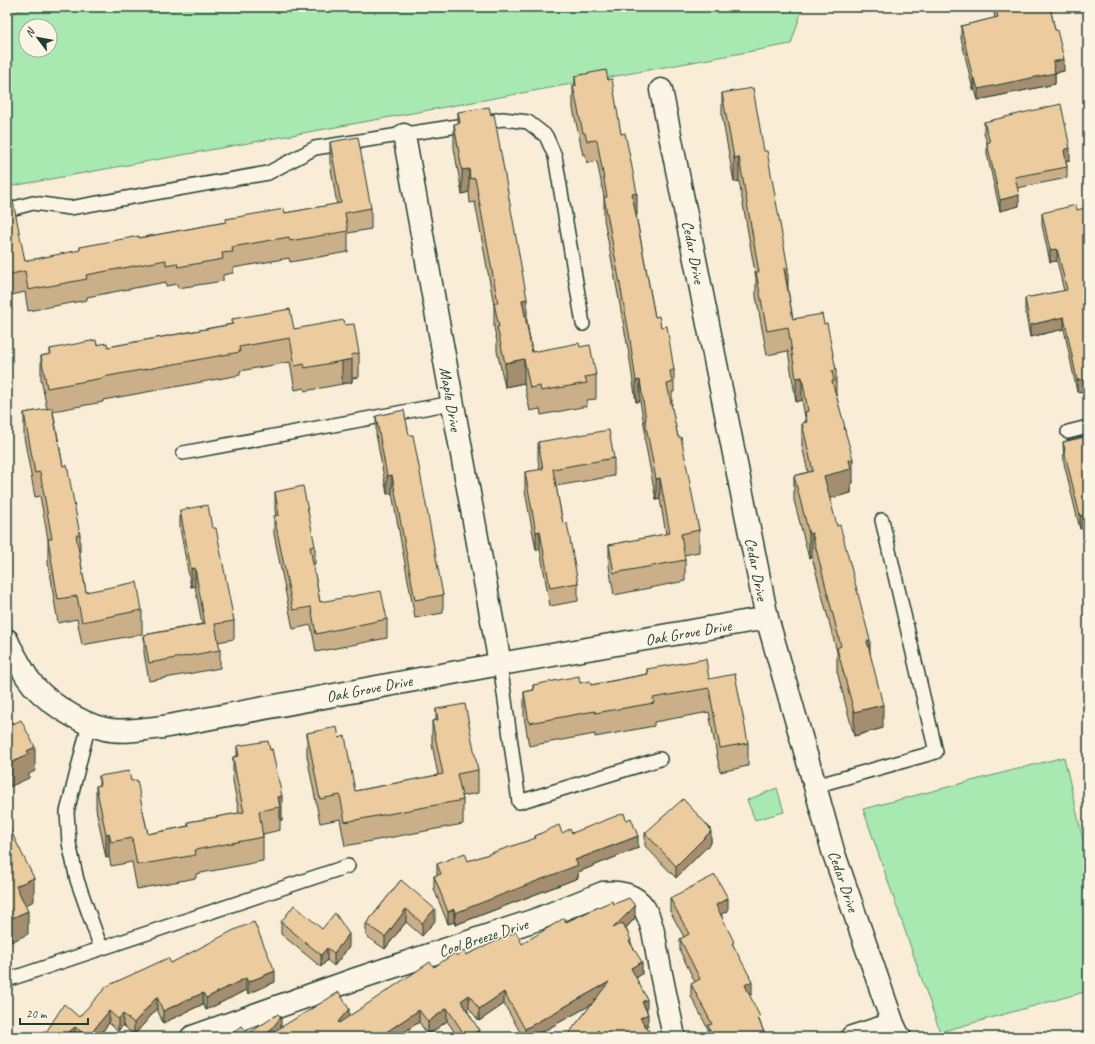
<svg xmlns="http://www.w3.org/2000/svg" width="1095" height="1044" viewBox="0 0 1095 1044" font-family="Caveat,sans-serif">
<rect width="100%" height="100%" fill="#f9edd7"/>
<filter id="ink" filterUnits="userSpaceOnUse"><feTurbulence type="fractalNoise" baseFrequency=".025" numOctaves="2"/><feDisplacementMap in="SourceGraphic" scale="8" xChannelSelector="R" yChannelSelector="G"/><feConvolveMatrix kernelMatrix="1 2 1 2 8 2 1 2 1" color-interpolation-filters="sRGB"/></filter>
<g filter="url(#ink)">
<path fill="#a8e8b1" stroke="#649272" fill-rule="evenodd" d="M 26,7 L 803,7 L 791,44 L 7,187 L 7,17 ZM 26,26 L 50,26 L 50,50 L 26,50 Z
M 1064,757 L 1088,861 L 1088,991 L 940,1032 L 863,809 Z
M 777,788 L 784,812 L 755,820 L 747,800 Z"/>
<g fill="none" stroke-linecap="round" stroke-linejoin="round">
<g stroke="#1f3d34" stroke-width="16">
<path id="service" d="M 7,210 L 33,203 L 70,208 L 268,173 L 315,148 L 503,119 L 528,122 L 546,136 L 555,156 L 583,324
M 1068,432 L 1088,427
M 183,453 L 452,403
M 500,664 L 519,802 L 660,759
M 89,724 L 67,812 L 69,843 L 77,880 L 101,948
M 815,786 L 936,752 L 882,520
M 7,980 L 348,866"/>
</g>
<g stroke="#1f3d34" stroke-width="25">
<path id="minor" d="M 661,90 L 767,618 L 815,786 L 833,851 L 893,1024 L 899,1037
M 404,135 L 500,664
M 7,640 L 9,645 C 15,656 21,667 27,677 C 42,700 79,723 105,729 C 122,733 146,729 163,727 L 500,664 L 767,618
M 192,1037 L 356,979 L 538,919 L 603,893 C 618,891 635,894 644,908 C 653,923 655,942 658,958 C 663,985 669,1011 674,1037
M 852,1037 L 893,1024"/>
</g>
<g stroke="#1f3d34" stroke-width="25">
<path id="secondary" d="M 898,1037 L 898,1035 L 900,1037"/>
</g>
<use href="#service" stroke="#fcf5e5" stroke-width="13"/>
<use href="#minor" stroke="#fcf5e5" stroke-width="22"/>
<use href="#secondary" stroke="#fcf5e5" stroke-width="22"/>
</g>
<path fill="#cbaf88" stroke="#1f3d34" d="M 993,7 L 1050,7 L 1064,71 L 1055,73 L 1055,84 L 978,100 L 975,90 L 973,90 L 961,38 L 961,26 L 995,18 Z
M 575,76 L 608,80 L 621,134 L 637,215 L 636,215 L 655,317 L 661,327 L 674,370 L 674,392 L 672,392 L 672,405 L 671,405 L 678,437 L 699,530 L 699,552 L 684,555 L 685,560 L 685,581 L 614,595 L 609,566 L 609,545 L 666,534 L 660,499 L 656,500 L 645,441 L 645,430 L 640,401 L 636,402 L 629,354 L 604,219 L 604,197 L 597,161 L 587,163 L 585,154 L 583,155 L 573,108 L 573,86 L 575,86 Z
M 722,93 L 788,290 L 793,319 L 824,324 L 836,370 L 836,394 L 845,431 L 853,483 L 851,483 L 851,493 L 829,498 L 870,654 L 883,728 L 854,736 L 837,671 L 837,652 L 812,557 L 809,558 L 794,500 L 794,476 L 808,472 L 802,446 L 802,423 L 805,422 L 805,417 L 802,400 L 796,402 L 788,351 L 767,355 L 756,296 L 756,278 L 739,181 L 734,182 L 722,116 Z
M 458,112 L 527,322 L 532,352 L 580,347 L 596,375 L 596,399 L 587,400 L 587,406 L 541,415 L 540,409 L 530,411 L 524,383 L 505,387 L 497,351 L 497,342 L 494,327 L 494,305 L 475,202 L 470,203 L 469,192 L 462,194 L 454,148 L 454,124 L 458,124 Z
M 984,122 L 1070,160 L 1066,160 L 1067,167 L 1067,178 L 1017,188 L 1019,206 L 1000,211 L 987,154 L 987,143 L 984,133 Z
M 330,142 L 371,208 L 371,229 L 348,233 L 348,252 L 290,262 L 289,258 L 233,268 L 233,273 L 223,275 L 223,281 L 178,288 L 177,284 L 166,286 L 166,282 L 87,297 L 87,300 L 28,311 L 25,292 L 7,296 L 7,202 L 25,261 L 80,251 L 80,247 L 139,238 L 226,222 L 226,219 L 285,213 L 337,204 L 330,163 Z
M 1077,210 L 1088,220 L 1088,406 L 1085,391 L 1077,392 L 1064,329 L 1030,337 L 1025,310 L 1025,298 L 1064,291 L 1057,261 L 1050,262 L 1042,225 L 1042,213 Z
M 232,319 L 294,329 L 345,325 L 359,353 L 359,377 L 352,378 L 352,382 L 342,384 L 305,391 L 304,388 L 295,390 L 290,362 L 240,371 L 240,375 L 103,400 L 103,402 L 53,411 L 63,466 L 80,535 L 80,557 L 86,592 L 142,610 L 142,634 L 82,645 L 77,619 L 58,623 L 52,587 L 52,583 L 48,563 L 48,539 L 40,496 L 35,497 L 24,437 L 24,413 L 47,409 L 41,379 L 41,356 L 50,354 L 50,349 L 97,345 L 108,347 L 232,324 Z
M 376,416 L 443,595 L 443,613 L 415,618 L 392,493 L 387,494 L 376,434 Z
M 1088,436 L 1080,529 L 1064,463 L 1063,442 Z
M 538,442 L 614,458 L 614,476 L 556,486 L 563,524 L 578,583 L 578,601 L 550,606 L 540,549 L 536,550 L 525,491 L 525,472 L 540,470 L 538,460 Z
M 275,492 L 315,546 L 315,564 L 313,564 L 320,602 L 387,619 L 387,638 L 316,652 L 311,625 L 293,629 L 274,534 L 274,516 L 276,516 L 275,510 Z
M 180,510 L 212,528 L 234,621 L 234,639 L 218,642 L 220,650 L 220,668 L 149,681 L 144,653 L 144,635 L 202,624 L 195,586 L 191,587 L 180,528 Z
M 647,669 L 709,679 L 748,743 L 748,766 L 720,772 L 709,712 L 654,722 L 654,726 L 595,737 L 595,734 L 529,746 L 524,716 L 524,692 L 533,690 L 533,685 L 580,683 L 591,685 L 647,674 Z
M 436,709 L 478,770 L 478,793 L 462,796 L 463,800 L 463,824 L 345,846 L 340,819 L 320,823 L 307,756 L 307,733 L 339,738 L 355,791 L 438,775 L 432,744 L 432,721 L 436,720 Z
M 237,746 L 270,750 L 272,749 L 282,820 L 280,820 L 280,830 L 263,834 L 263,861 L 196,874 L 196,878 L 137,889 L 132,862 L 111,866 L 109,857 L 106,858 L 96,809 L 96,786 L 99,785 L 99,776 L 131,781 L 143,812 L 148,834 L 188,826 L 188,822 L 239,813 L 233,781 L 233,757 L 237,756 Z
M 626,820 L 638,848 L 578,872 L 578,878 L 455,925 L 454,922 L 448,924 L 434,889 L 434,876 L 437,875 L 437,864 L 468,861 L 535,839 L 535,836 L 562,833 L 572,833 Z
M 710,830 L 711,843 L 676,878 L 645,846 L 645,833 Z
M 401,880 L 435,921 L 422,936 L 406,922 L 385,949 L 366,936 L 366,924 Z
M 670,898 L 728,911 L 721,914 L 734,947 L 752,994 L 749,995 L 766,1037 L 708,1037 L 708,1029 L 691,996 L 691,984 L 695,982 L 680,951 L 680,939 L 684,937 L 670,911 Z
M 614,904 L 635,918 L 626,928 L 642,974 L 636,978 L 647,1012 L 648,1026 L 646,1027 L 653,1037 L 566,1037 L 592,1004 L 533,1037 L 523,1037 L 504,1004 L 479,1021 L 469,1008 L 467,1009 L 479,1037 L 458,1037 L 447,1021 L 428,1035 L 419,1022 L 397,1037 L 227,1037 L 248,1034 L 281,1027 L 349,1016 L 434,967 L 457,956 L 466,955 L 522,944 L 566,922 Z
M 281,922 L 322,929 L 349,947 L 334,966 L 327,960 L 321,967 L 281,934 Z
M 171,963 L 275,982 L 248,994 L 246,990 L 206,1010 L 203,1004 L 163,1023 L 157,1009 L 134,1035 L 123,1025 L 118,1031 L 109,1023 L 98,1037 L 43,1037 L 79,1017 Z"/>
<path fill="#a58e6f" stroke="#1f3d34" d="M 1064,59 L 1064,71 L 1053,73 L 1055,73 L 1055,84 L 978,100 L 978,89 L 1053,62 Z
M 973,79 L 975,79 L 975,90 L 973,90 Z
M 1070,148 L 1070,160 L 1064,161 L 1064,150 Z
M 739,157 L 739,181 L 734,182 L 734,158 Z
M 469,169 L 469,192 L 462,194 L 462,170 Z
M 637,193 L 637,215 L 632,216 L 632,194 Z
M 1019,195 L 1019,206 L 1000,211 L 1000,200 Z
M 1057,249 L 1057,261 L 1050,262 L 1050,250 Z
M 788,268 L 788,292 L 784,269 Z
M 527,299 L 527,322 L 522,323 L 522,300 Z
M 1064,317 L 1064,329 L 1030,337 L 1030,325 Z
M 352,359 L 352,382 L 342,384 L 342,361 Z
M 524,359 L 524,383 L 505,387 L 505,363 Z
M 802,377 L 802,400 L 796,402 L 796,378 Z
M 1085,379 L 1085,391 L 1077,392 L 1077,380 Z
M 640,380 L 640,401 L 636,402 L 636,381 Z
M 853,459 L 853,483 L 851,483 L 851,493 L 824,500 L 824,476 L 849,460 Z
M 392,475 L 392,493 L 387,494 L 387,476 Z
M 660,478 L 660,499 L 656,500 L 656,479 Z
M 1088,514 L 1088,527 L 1080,529 L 1080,516 Z
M 540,531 L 540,549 L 536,550 L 536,532 Z
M 812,533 L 812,557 L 809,558 L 809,534 Z
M 195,568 L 195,586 L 191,587 L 191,569 Z
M 870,640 L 870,664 L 867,641 Z
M 883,705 L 883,728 L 854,736 L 854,712 Z
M 35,747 L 35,771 L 29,774 L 29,778 L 7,788 L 7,765 L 27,751 Z
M 282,796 L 282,820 L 280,820 L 280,807 L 278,797 Z
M 710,828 L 710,832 L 711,831 L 711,843 L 676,878 L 676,866 Z
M 109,833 L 109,857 L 106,858 L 106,834 Z
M 638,836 L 638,848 L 578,872 L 578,878 L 455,925 L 455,913 L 575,860 Z
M 34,878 L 34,901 L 16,910 L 16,886 Z
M 728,898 L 728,911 L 716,917 L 716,905 Z
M 635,906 L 635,918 L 613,941 L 613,928 Z
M 406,909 L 406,922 L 385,949 L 385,937 Z
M 435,909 L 435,921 L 422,936 L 422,923 Z
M 454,909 L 454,922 L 448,924 L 448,912 Z
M 28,911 L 28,934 L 7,944 L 7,920 Z
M 349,934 L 349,947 L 334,966 L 334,953 Z
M 327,948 L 327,960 L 321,967 L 321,955 Z
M 642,962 L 642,974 L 631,981 L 631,968 Z
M 275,971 L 275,982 L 248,994 L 248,982 Z
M 246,978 L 246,990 L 206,1010 L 206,998 Z
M 752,981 L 752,994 L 745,998 L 745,985 Z
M 609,982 L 609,995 L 533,1037 L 525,1037 L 525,1029 Z
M 504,992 L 504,1004 L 479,1021 L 479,1009 Z
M 203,993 L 203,1004 L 163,1023 L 163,1011 Z
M 469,995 L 469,1008 L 461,1013 L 461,1001 Z
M 157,997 L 157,1009 L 134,1035 L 134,1023 Z
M 647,999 L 647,1012 L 642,1002 Z
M 447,1008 L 447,1021 L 428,1035 L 428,1022 Z
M 349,1009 L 349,1021 L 338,1034 L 338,1022 Z
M 419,1010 L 419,1022 L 397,1037 L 379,1037 Z
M 109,1011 L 109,1023 L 98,1037 L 88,1037 Z
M 123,1014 L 123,1025 L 118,1031 L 118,1019 Z
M 648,1014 L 648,1026 L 640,1030 L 640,1018 Z
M 281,1017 L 281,1030 L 270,1034 L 270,1037 L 265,1037 Z
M 75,1027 L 75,1037 L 63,1037 Z
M 479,1030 L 479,1037 L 468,1037 Z
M 598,1030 L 598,1037 L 593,1037 Z"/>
<path fill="#eccb9e" stroke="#1f3d34" d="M 995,7 L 1050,7 L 1055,30 L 1057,30 L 1064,59 L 1053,62 L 1055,73 L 978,89 L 975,79 L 973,79 L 961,26 L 998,17 Z
M 606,70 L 608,80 L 612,79 L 621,134 L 625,133 L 630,157 L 637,193 L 632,194 L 655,317 L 659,316 L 661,327 L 667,326 L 674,370 L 670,371 L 672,383 L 667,384 L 678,437 L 681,437 L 699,530 L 681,534 L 685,560 L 614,573 L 609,545 L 670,533 L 660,478 L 656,479 L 645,420 L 646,420 L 640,380 L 636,381 L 629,333 L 604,197 L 607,197 L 597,140 L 587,141 L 585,133 L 583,133 L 573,86 L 576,86 L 575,76 Z
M 753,88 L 764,151 L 767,151 L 788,268 L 784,269 L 793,319 L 822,314 L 824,324 L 827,323 L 836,370 L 832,371 L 834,381 L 832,381 L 845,427 L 844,427 L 853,459 L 849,460 L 851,469 L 824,476 L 837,526 L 840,525 L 870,640 L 867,641 L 883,705 L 854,712 L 837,648 L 841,646 L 812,533 L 809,534 L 794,476 L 813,471 L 802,423 L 807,422 L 805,412 L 808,411 L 802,377 L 796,378 L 788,327 L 767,331 L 756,272 L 759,272 L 739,157 L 734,158 L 722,93 Z
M 1061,104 L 1070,148 L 1064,150 L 1067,167 L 1015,177 L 1019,195 L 1000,200 L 987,143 L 990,142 L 984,122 Z
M 489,107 L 491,115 L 494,114 L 527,299 L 522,300 L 532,352 L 579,343 L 580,347 L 590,345 L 596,375 L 585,377 L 587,383 L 541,391 L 540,386 L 530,388 L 524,359 L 505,363 L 497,327 L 499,327 L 494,303 L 498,303 L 475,178 L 470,179 L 469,169 L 462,170 L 454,124 L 460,123 L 458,112 Z
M 358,137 L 371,208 L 345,213 L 348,231 L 290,241 L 289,237 L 232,247 L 233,252 L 222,253 L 223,259 L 178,267 L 177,263 L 166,265 L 166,260 L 86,275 L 87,279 L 28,290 L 25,271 L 7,275 L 7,202 L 13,201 L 25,261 L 80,250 L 80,247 L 139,236 L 139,238 L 226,222 L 226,219 L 284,209 L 285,213 L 341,203 L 330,142 Z
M 1076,205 L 1077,210 L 1085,208 L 1088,220 L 1088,394 L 1085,379 L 1077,380 L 1064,317 L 1030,325 L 1025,298 L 1067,290 L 1057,249 L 1050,250 L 1042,213 Z
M 290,309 L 294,329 L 344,320 L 345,325 L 354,324 L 359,353 L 351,355 L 352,359 L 342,361 L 305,368 L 304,364 L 295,366 L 290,338 L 239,347 L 240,352 L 103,377 L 103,378 L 47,388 L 41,356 L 51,354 L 50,349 L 96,340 L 97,345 L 107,343 L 108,347 L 233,324 L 232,319 Z
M 52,408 L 63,466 L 67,465 L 80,535 L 76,535 L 86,592 L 137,582 L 142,610 L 82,622 L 77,596 L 58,599 L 52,564 L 52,563 L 48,539 L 52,539 L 40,472 L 35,473 L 24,413 Z
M 404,410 L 409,435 L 413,435 L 443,595 L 415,600 L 392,475 L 387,476 L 376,416 Z
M 609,430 L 614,458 L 553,469 L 563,524 L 567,523 L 578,583 L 550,588 L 540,531 L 536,532 L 525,472 L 543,469 L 538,442 Z
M 1088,436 L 1088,514 L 1080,516 L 1064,450 L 1065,450 L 1063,442 Z
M 303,486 L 315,546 L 310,547 L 320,602 L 381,591 L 387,619 L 316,634 L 311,607 L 293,610 L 274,516 L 279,515 L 275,492 Z
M 208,505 L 212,528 L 216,528 L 234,621 L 215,624 L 220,650 L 149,663 L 144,635 L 205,624 L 195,568 L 191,569 L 180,510 Z
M 706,659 L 709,679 L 735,674 L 748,743 L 720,748 L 709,688 L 653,698 L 654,703 L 595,713 L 595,711 L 529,723 L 524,692 L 534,690 L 533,685 L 579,676 L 580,683 L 590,681 L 591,685 L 648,674 L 647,669 Z
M 465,704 L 478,770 L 457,774 L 463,800 L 345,822 L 340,795 L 320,799 L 307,733 L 337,727 L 339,738 L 345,736 L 355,791 L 443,774 L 432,721 L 438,720 L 436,709 Z
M 10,718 L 13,724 L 21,720 L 35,747 L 27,751 L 29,754 L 7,765 L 7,720 Z
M 268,741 L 270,750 L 272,749 L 282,796 L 278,797 L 280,807 L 259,811 L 263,837 L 195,850 L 196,855 L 137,865 L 132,838 L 111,842 L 109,833 L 106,834 L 96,786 L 100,785 L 99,776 L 129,771 L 131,781 L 137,780 L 143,812 L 148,834 L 189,826 L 188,822 L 244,812 L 237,780 L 233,757 L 239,756 L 237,746 Z
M 683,799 L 710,828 L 709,829 L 711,831 L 676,866 L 645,833 Z
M 624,813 L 626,820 L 631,818 L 638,836 L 575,860 L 578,865 L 455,913 L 454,909 L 448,912 L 434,876 L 441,874 L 437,864 L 465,853 L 468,861 L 536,838 L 535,836 L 559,825 L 562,833 L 570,829 L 572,833 Z
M 7,823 L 34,878 L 16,886 L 28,911 L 7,920 Z
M 715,875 L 728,898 L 716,905 L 734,942 L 732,943 L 752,981 L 745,985 L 760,1017 L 758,1018 L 766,1037 L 713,1037 L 708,1025 L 712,1024 L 691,984 L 700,979 L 680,939 L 689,934 L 670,898 Z
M 401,880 L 435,909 L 422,923 L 406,909 L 385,937 L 366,924 Z
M 629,898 L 633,903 L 635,906 L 613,928 L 623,923 L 631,940 L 629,941 L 642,962 L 631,968 L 647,999 L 642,1002 L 648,1014 L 640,1018 L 653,1037 L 602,1037 L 598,1030 L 593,1037 L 566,1037 L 609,982 L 525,1029 L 504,992 L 479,1009 L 469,995 L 461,1001 L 479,1030 L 468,1037 L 466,1037 L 447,1008 L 428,1022 L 419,1010 L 379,1037 L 271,1037 L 270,1034 L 339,992 L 349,1009 L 338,1022 L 339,1023 L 430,962 L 434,967 L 455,953 L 457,956 L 464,951 L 466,955 L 516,932 L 522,944 L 564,918 L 566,922 L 612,901 L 614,904 Z
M 294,905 L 322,929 L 335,913 L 349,934 L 334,953 L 327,948 L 321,955 L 281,922 Z
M 254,922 L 275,971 L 248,982 L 246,978 L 206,998 L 203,993 L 163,1011 L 157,997 L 134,1023 L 123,1014 L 118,1019 L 109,1011 L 88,1037 L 75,1027 L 63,1037 L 43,1037 L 64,1004 L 79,1017 L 107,986 L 168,958 L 171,963 L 234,930 Z
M 278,1014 L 281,1017 L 265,1037 L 227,1037 L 242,1026 L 248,1034 Z"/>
</g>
<g text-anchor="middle" stroke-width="3" stroke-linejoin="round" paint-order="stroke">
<g font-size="16" fill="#1f3d34" stroke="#fcf5e5">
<text transform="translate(694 252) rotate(79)" y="6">Cedar Drive</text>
<text transform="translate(451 399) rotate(80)" y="6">Maple Drive</text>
<text transform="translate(757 569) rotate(79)" y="6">Cedar Drive</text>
<text transform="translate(688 632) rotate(-10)" y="6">Oak Grove Drive</text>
<text transform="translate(369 688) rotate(-11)" y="6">Oak Grove Drive</text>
<text transform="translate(844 881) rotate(71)" y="6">Cedar Drive</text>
<text transform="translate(483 937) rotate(-18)" y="6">Cool Breeze Drive</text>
</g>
</g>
<rect width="1095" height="1044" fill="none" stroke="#fcf5e5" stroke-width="24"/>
<rect x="12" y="12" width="1071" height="1020" fill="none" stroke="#1f3d34" stroke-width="1.5" filter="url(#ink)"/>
<g transform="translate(38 38) rotate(302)"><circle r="19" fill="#fcf5e5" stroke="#a4ab9e"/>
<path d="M0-3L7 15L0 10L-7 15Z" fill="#1f3d34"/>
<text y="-6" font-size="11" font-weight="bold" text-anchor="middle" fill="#1f3d34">N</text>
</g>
<path d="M20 1018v6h68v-6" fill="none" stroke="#1f3d34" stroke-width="2"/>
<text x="26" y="1018" font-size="12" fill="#1f3d34" stroke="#fcf5e5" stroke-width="3" paint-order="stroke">20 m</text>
</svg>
